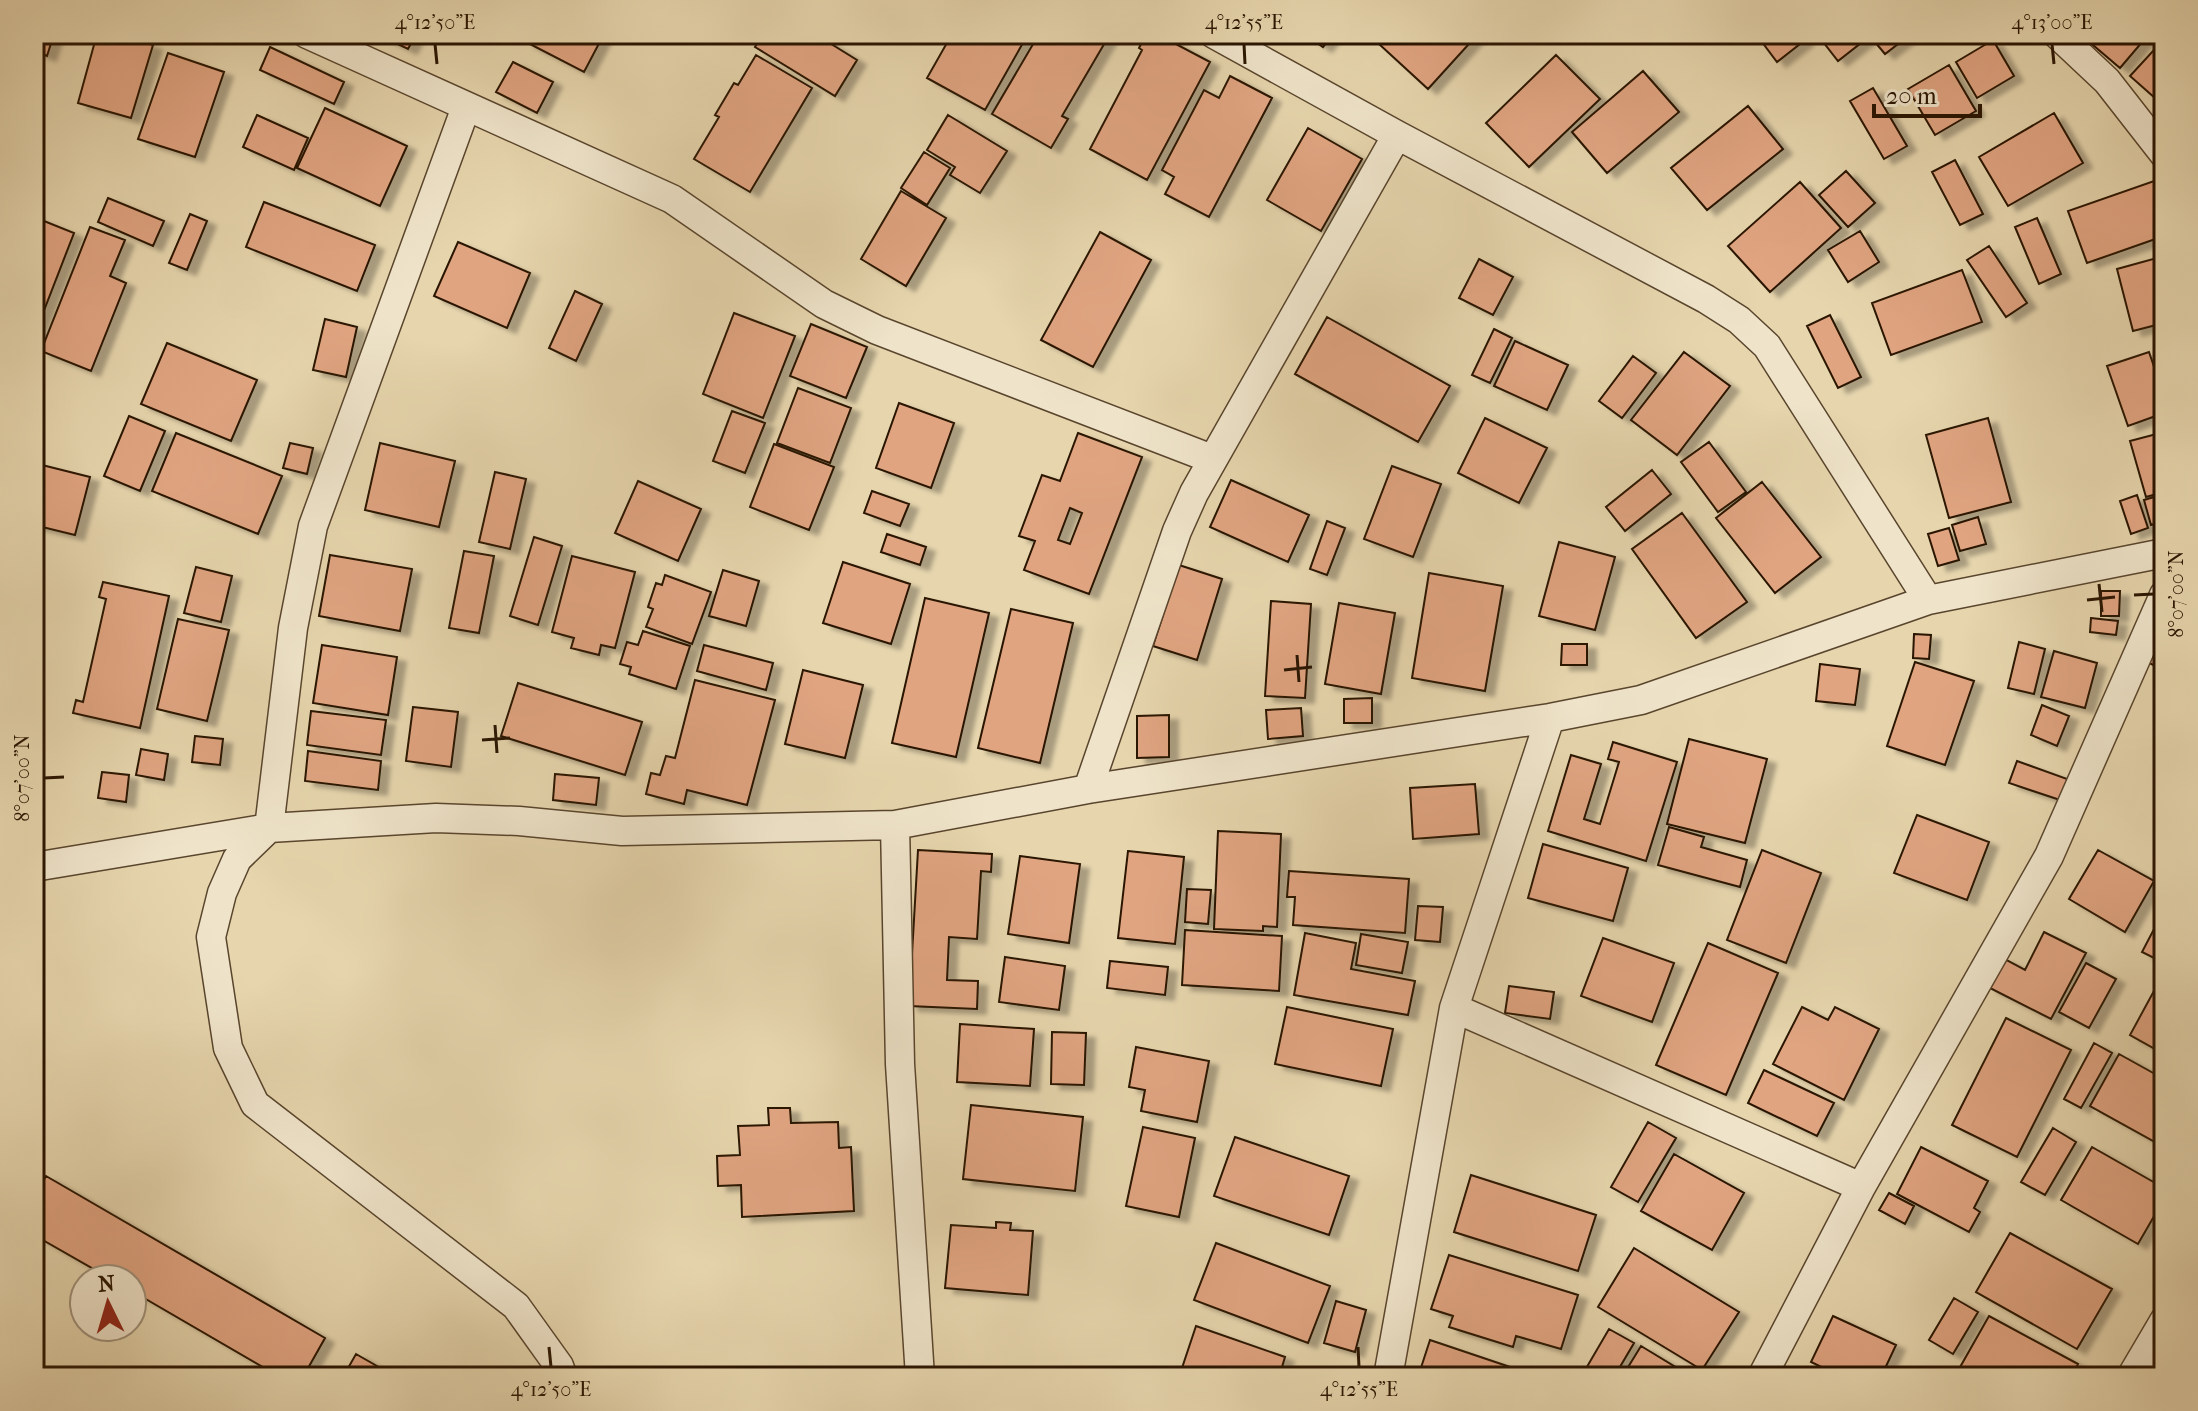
<svg xmlns="http://www.w3.org/2000/svg" width="2198" height="1411" viewBox="0 0 2198 1411" font-family="'IM FELL French Canon',serif">
<defs>
<filter id="shadow"><feDropShadow dx="9" dy="5" stdDeviation="2" flood-color="#0004"/></filter>
</defs>
<rect width="100%" height="100%" fill="#e6d5ad"/>
<filter id="stains"><feTurbulence type="fractalNoise" baseFrequency=".0025" numOctaves="4"/><feColorMatrix values="0 0 0 0 .2 0 0 0 0 .09 0 0 0 0 .02 0 0 0 .5 -.17"/></filter>
<radialGradient id="worn" r=".72"><stop offset=".6" stop-color="#630" stop-opacity="0"/><stop offset="1" stop-color="#630" stop-opacity=".3"/></radialGradient>
<path fill="#e0a481" stroke="#2a1502" stroke-width="2" fill-rule="evenodd" filter="url(#shadow)" d="M 34,34 L 54,34 L 47,56 L 34,51 Z
M 97,34 L 114,34 L 153,45 L 131,118 L 78,103 Z
M 387,34 L 416,34 L 408,49 L 385,38 Z
M 530,34 L 604,34 L 584,72 L 526,42 Z
M 763,34 L 815,34 L 857,60 L 835,96 L 755,47 Z
M 952,34 L 1028,34 L 985,110 L 927,78 Z
M 1039,34 L 1110,34 L 1062,116 L 1068,119 L 1051,148 L 992,114 Z
M 1146,34 L 1157,34 L 1210,62 L 1147,180 L 1090,149 L 1142,50 L 1139,48 Z
M 1305,34 L 1333,34 L 1323,47 Z
M 1389,34 L 1478,34 L 1428,89 L 1379,44 Z
M 1756,34 L 1800,34 L 1805,40 L 1777,62 Z
M 1825,34 L 1911,34 L 1885,54 L 1870,36 L 1838,61 L 1820,38 Z
M 2080,34 L 2149,34 L 2120,68 Z
M 2164,39 L 2164,106 L 2130,76 Z
M 1993,40 L 2014,76 L 1977,98 L 1956,62 Z
M 270,47 L 344,82 L 334,104 L 260,70 Z
M 168,53 L 224,72 L 195,157 L 138,139 Z
M 756,55 L 812,88 L 750,192 L 694,159 L 719,117 L 715,115 L 734,83 L 738,85 Z
M 1556,55 L 1600,99 L 1529,167 L 1486,123 Z
M 513,62 L 553,82 L 537,113 L 496,92 Z
M 1949,65 L 1976,111 L 1935,135 L 1908,89 Z
M 1643,71 L 1679,112 L 1607,173 L 1572,132 Z
M 1230,76 L 1272,98 L 1209,217 L 1165,194 L 1174,177 L 1162,170 L 1204,90 L 1219,98 Z
M 1873,88 L 1907,146 L 1884,159 L 1850,101 Z
M 1748,106 L 1783,149 L 1707,210 L 1671,168 Z
M 325,108 L 407,146 L 380,206 L 297,168 Z
M 2054,113 L 2083,163 L 2008,206 L 1979,157 Z
M 257,115 L 308,138 L 294,170 L 243,147 Z
M 948,115 L 1007,151 L 980,193 L 950,175 L 955,167 L 927,150 Z
M 1308,128 L 1362,159 L 1321,231 L 1267,200 Z
M 924,152 L 950,168 L 927,205 L 901,188 Z
M 1955,160 L 1983,214 L 1960,225 L 1932,172 Z
M 1846,171 L 1875,203 L 1848,227 L 1819,195 Z
M 2157,180 L 2164,200 L 2164,236 L 2087,263 L 2068,211 Z
M 1800,182 L 1841,228 L 1770,292 L 1728,246 Z
M 901,191 L 946,218 L 906,286 L 861,259 Z
M 108,198 L 164,221 L 153,246 L 98,222 Z
M 264,202 L 375,245 L 357,291 L 246,247 Z
M 190,214 L 207,221 L 187,270 L 169,263 Z
M 34,217 L 74,233 L 36,331 L 34,330 Z
M 2037,218 L 2061,274 L 2039,284 L 2015,227 Z
M 90,227 L 125,240 L 110,276 L 126,283 L 91,371 L 41,351 Z
M 1860,231 L 1879,262 L 1848,282 L 1828,250 Z
M 1100,232 L 1151,260 L 1093,367 L 1041,340 Z
M 458,242 L 530,273 L 507,328 L 434,296 Z
M 1989,246 L 2027,303 L 2006,317 L 1967,260 Z
M 2164,256 L 2164,323 L 2133,331 L 2117,269 Z
M 1479,259 L 1513,277 L 1493,315 L 1459,298 Z
M 1962,270 L 1982,322 L 1891,355 L 1872,303 Z
M 575,291 L 602,304 L 576,361 L 549,348 Z
M 734,313 L 795,336 L 763,418 L 703,394 Z
M 1830,315 L 1861,377 L 1838,388 L 1807,326 Z
M 1327,317 L 1450,386 L 1418,442 L 1295,374 Z
M 325,319 L 357,327 L 346,377 L 313,370 Z
M 811,324 L 867,347 L 846,398 L 790,376 Z
M 1494,329 L 1512,338 L 1490,383 L 1472,375 Z
M 1515,341 L 1568,365 L 1547,410 L 1494,386 Z
M 167,343 L 257,380 L 231,441 L 141,404 Z
M 1684,352 L 1730,386 L 1677,455 L 1631,420 Z
M 2149,352 L 2164,396 L 2164,413 L 2128,426 L 2107,366 Z
M 1633,356 L 1656,373 L 1622,418 L 1599,401 Z
M 798,388 L 851,408 L 830,463 L 777,443 Z
M 899,403 L 954,423 L 931,488 L 876,468 Z
M 732,411 L 765,423 L 745,473 L 713,461 Z
M 129,416 L 165,431 L 140,491 L 104,476 Z
M 1485,418 L 1547,448 L 1519,503 L 1458,473 Z
M 1988,418 L 2011,502 L 1949,518 L 1926,435 Z
M 2164,432 L 2164,492 L 2146,497 L 2130,441 Z
M 176,433 L 282,476 L 258,534 L 152,491 Z
M 1078,433 L 1142,457 L 1089,594 L 1024,570 L 1035,541 L 1019,536 L 1042,475 L 1060,481 ZM 1070,508 L 1082,513 L 1070,544 L 1058,540 Z
M 1709,442 L 1746,492 L 1718,512 L 1681,462 Z
M 290,443 L 313,448 L 307,474 L 283,468 Z
M 380,443 L 455,461 L 439,527 L 365,510 Z
M 774,444 L 834,467 L 809,530 L 750,507 Z
M 34,463 L 90,477 L 75,535 L 34,525 Z
M 1392,466 L 1441,484 L 1413,557 L 1364,539 Z
M 1652,470 L 1671,494 L 1625,531 L 1606,507 Z
M 495,472 L 526,479 L 510,549 L 479,542 Z
M 1231,480 L 1309,515 L 1288,562 L 1210,527 Z
M 638,481 L 701,509 L 678,561 L 615,533 Z
M 1762,482 L 1821,557 L 1775,593 L 1716,518 Z
M 872,491 L 909,504 L 900,526 L 864,513 Z
M 2164,494 L 2164,521 L 2151,525 L 2144,500 Z
M 2137,495 L 2148,528 L 2131,534 L 2120,501 Z
M 1682,513 L 1747,602 L 1696,638 L 1632,549 Z
M 1978,517 L 1986,544 L 1960,551 L 1952,525 Z
M 1327,521 L 1345,528 L 1327,575 L 1310,569 Z
M 1949,528 L 1959,560 L 1938,566 L 1928,534 Z
M 887,534 L 926,547 L 920,565 L 881,552 Z
M 534,537 L 562,546 L 538,625 L 510,616 Z
M 1559,542 L 1615,557 L 1595,630 L 1539,616 Z
M 464,551 L 494,556 L 479,633 L 449,628 Z
M 330,555 L 412,569 L 400,631 L 319,616 Z
M 572,556 L 635,572 L 615,648 L 601,645 L 599,655 L 571,648 L 574,638 L 552,632 Z
M 843,562 L 910,584 L 891,644 L 823,623 Z
M 1179,565 L 1222,579 L 1197,660 L 1153,646 Z
M 196,567 L 232,576 L 221,622 L 184,613 Z
M 723,570 L 759,581 L 746,626 L 709,616 Z
M 1429,573 L 1503,586 L 1485,691 L 1412,678 Z
M 665,575 L 711,592 L 692,644 L 646,627 L 653,609 L 648,607 L 656,583 L 662,585 Z
M 103,582 L 169,596 L 140,728 L 73,713 L 76,700 L 83,702 L 106,599 L 99,597 Z
M 2101,591 L 2120,591 L 2119,616 L 2101,616 Z
M 925,598 L 989,613 L 956,757 L 892,743 Z
M 1271,601 L 1311,604 L 1305,698 L 1265,696 Z
M 1339,603 L 1395,613 L 1381,694 L 1325,684 Z
M 1011,609 L 1073,623 L 1040,763 L 978,748 Z
M 2164,611 L 2164,670 L 2149,663 L 2159,642 L 2151,639 Z
M 2091,618 L 2118,621 L 2116,635 L 2090,632 Z
M 178,619 L 229,630 L 207,721 L 157,709 Z
M 643,631 L 690,646 L 676,689 L 629,674 L 631,667 L 620,664 L 627,642 L 638,645 Z
M 1914,634 L 1931,635 L 1929,659 L 1913,658 Z
M 2019,642 L 2045,649 L 2034,694 L 2008,688 Z
M 1562,644 L 1587,644 L 1587,665 L 1561,665 Z
M 322,645 L 397,657 L 388,715 L 313,703 Z
M 704,645 L 773,663 L 766,690 L 697,671 Z
M 2054,651 L 2097,663 L 2085,708 L 2041,697 Z
M 1915,662 L 1974,681 L 1945,765 L 1887,746 Z
M 1820,664 L 1860,669 L 1855,705 L 1816,701 Z
M 803,670 L 863,685 L 845,758 L 785,744 Z
M 695,680 L 775,700 L 747,805 L 687,790 L 684,804 L 646,794 L 651,773 L 660,775 L 666,756 L 675,758 Z
M 518,683 L 642,722 L 625,775 L 501,736 Z
M 1372,698 L 1372,723 L 1344,723 L 1344,699 Z
M 2042,705 L 2069,716 L 2057,746 L 2031,735 Z
M 413,707 L 458,712 L 451,767 L 406,761 Z
M 1301,708 L 1303,736 L 1268,739 L 1266,710 Z
M 311,711 L 386,720 L 381,755 L 307,745 Z
M 1169,715 L 1169,757 L 1137,758 L 1137,716 Z
M 195,736 L 223,739 L 220,765 L 192,762 Z
M 1689,739 L 1767,759 L 1745,843 L 1667,824 Z
M 1613,742 L 1677,762 L 1646,861 L 1548,831 L 1571,755 L 1601,764 L 1584,819 L 1600,824 L 1619,762 L 1608,759 Z
M 141,749 L 168,754 L 164,780 L 136,775 Z
M 308,751 L 381,761 L 378,790 L 305,781 Z
M 2017,761 L 2070,780 L 2063,801 L 2009,783 Z
M 102,772 L 129,775 L 126,802 L 98,798 Z
M 555,774 L 599,778 L 596,805 L 553,800 Z
M 1475,784 L 1479,834 L 1413,839 L 1410,788 Z
M 1917,815 L 1989,842 L 1967,900 L 1894,873 Z
M 1669,827 L 1704,837 L 1701,847 L 1747,860 L 1740,887 L 1658,865 Z
M 1218,831 L 1281,834 L 1277,927 L 1263,926 L 1263,931 L 1214,929 Z
M 1543,844 L 1628,868 L 1613,921 L 1528,898 Z
M 918,850 L 992,854 L 991,872 L 981,871 L 977,939 L 949,937 L 947,980 L 978,981 L 977,1009 L 909,1006 Z
M 1762,850 L 1821,873 L 1786,963 L 1727,940 Z
M 2098,850 L 2154,881 L 2125,932 L 2069,899 Z
M 1128,851 L 1184,857 L 1175,944 L 1118,938 Z
M 1020,856 L 1080,864 L 1069,943 L 1008,934 Z
M 1289,871 L 1409,879 L 1405,933 L 1293,925 L 1295,897 L 1287,897 Z
M 1187,889 L 1211,890 L 1208,924 L 1185,922 Z
M 1418,906 L 1443,907 L 1440,942 L 1415,940 Z
M 2164,910 L 2164,963 L 2142,952 Z
M 1185,930 L 1282,936 L 1279,991 L 1182,985 Z
M 2044,932 L 2086,953 L 2051,1019 L 1988,987 L 2003,958 L 2025,970 Z
M 1305,933 L 1356,943 L 1351,969 L 1415,981 L 1408,1015 L 1294,995 Z
M 1361,934 L 1408,942 L 1402,973 L 1356,965 Z
M 1603,938 L 1674,963 L 1652,1022 L 1581,996 Z
M 1708,943 L 1778,973 L 1726,1095 L 1656,1065 Z
M 1005,957 L 1065,966 L 1059,1010 L 999,1002 Z
M 1110,961 L 1168,967 L 1165,995 L 1107,988 Z
M 2086,963 L 2116,979 L 2089,1028 L 2059,1012 Z
M 2161,978 L 2164,979 L 2164,1054 L 2130,1035 Z
M 1509,986 L 1554,992 L 1550,1019 L 1505,1013 Z
M 1287,1007 L 1393,1029 L 1381,1086 L 1275,1064 Z
M 1802,1007 L 1828,1020 L 1835,1007 L 1879,1029 L 1844,1100 L 1773,1064 Z
M 2006,1018 L 2071,1050 L 2017,1157 L 1952,1125 Z
M 960,1024 L 1034,1029 L 1030,1086 L 957,1082 Z
M 1052,1032 L 1086,1033 L 1084,1085 L 1051,1084 Z
M 2094,1043 L 2112,1053 L 2081,1108 L 2064,1099 Z
M 1136,1047 L 1209,1061 L 1197,1122 L 1141,1111 L 1145,1090 L 1129,1087 Z
M 2119,1054 L 2164,1079 L 2164,1147 L 2090,1106 Z
M 1764,1070 L 1834,1103 L 1817,1136 L 1748,1103 Z
M 971,1105 L 1083,1117 L 1075,1191 L 963,1179 Z
M 768,1108 L 790,1108 L 791,1123 L 838,1122 L 839,1148 L 851,1147 L 854,1211 L 742,1217 L 741,1185 L 718,1186 L 717,1156 L 740,1155 L 738,1126 L 769,1125 Z
M 1648,1122 L 1676,1138 L 1638,1202 L 1611,1187 Z
M 1143,1127 L 1195,1138 L 1179,1217 L 1126,1206 Z
M 2053,1128 L 2076,1142 L 2045,1195 L 2021,1182 Z
M 1235,1137 L 1349,1176 L 1329,1235 L 1214,1196 Z
M 1921,1147 L 1988,1181 L 1974,1208 L 1980,1212 L 1969,1232 L 1897,1194 Z
M 2092,1147 L 2164,1188 L 2164,1199 L 2138,1244 L 2061,1200 Z
M 1674,1154 L 1744,1193 L 1712,1250 L 1641,1211 Z
M 1471,1175 L 1596,1215 L 1578,1271 L 1454,1232 Z
M 46,1176 L 325,1338 L 303,1377 L 280,1377 L 132,1291 L 132,1279 L 111,1279 L 34,1235 L 34,1197 Z
M 1889,1193 L 1914,1206 L 1905,1224 L 1879,1210 Z
M 996,1222 L 1011,1223 L 1010,1230 L 1033,1231 L 1028,1295 L 945,1288 L 951,1225 L 996,1228 Z
M 2010,1233 L 2112,1289 L 2077,1349 L 1976,1292 Z
M 1216,1243 L 1330,1286 L 1308,1343 L 1194,1300 Z
M 1634,1248 L 1739,1312 L 1702,1370 L 1598,1307 Z
M 1449,1255 L 1578,1295 L 1561,1349 L 1516,1336 L 1513,1347 L 1449,1327 L 1453,1316 L 1431,1309 Z
M 1954,1298 L 1978,1312 L 1953,1354 L 1929,1340 Z
M 1336,1301 L 1366,1310 L 1355,1352 L 1324,1343 Z
M 1833,1316 L 1896,1345 L 1881,1377 L 1842,1377 L 1811,1362 Z
M 1989,1316 L 2078,1364 L 2071,1377 L 1973,1377 L 1959,1369 Z
M 1196,1326 L 1285,1357 L 1279,1377 L 1179,1377 Z
M 1609,1329 L 1634,1343 L 1614,1377 L 1581,1377 Z
M 1430,1340 L 1513,1368 L 1510,1377 L 1418,1377 Z
M 1641,1346 L 1692,1377 L 1622,1377 Z
M 356,1354 L 396,1377 L 343,1377 Z"/>
<g fill="none" stroke-linecap="round" stroke-linejoin="round">
<g stroke="#59452d" stroke-width="31">
<path id="street" d="M 307,34 L 672,199 L 824,304 L 877,330 L 1212,459
M 1214,34 L 1397,135 L 1706,299 L 1739,320 L 1767,346 L 1928,600
M 2057,34 L 2107,81 L 2164,154
M 466,107 L 313,526 L 293,628 L 269,828 L 237,859 L 222,893 L 211,937 L 228,1048 L 255,1104 L 516,1306 L 559,1366 L 563,1377
M 1088,789 L 1177,531 L 1194,493 L 1397,135
M 895,825 L 900,1064 L 920,1377
M 34,867 L 269,828 L 436,818 L 519,821 L 622,831 L 895,825 L 1088,789 L 1550,718 L 1641,700 L 1928,600 L 2164,553
M 1454,1008 L 1861,1187
M 1388,1377 L 1454,1008 L 1550,718
M 1762,1377 L 1861,1187 L 2049,856 L 2164,595
M 2131,1377 L 2164,1321"/>
</g>
<use href="#street" stroke="#efe4ca" stroke-width="28"/>
</g>
<path fill="none" stroke="#2a1502" stroke-width="3" d="M 435,44 L 437,64M 1244,44 L 1245,64M 2052,44 L 2054,64M 2099,584 L 2102,612M 2134,595 L 2154,594M 2087,600 L 2115,597M 1297,655 L 1299,682M 1284,670 L 1312,667M 495,725 L 497,753M 482,740 L 510,738M 44,778 L 64,777M 549,1347 L 551,1367M 1358,1347 L 1359,1367"/>
<rect width="2198" height="1411" fill="none" stroke="#e6d5ad" stroke-width="88"/>
<g transform="translate(108 1303) rotate(355)"><circle r="38" fill="#efe4ca" stroke="#a0917a" stroke-width="2"/>
<path d="M0-6L14 30L0 20L-14 30Z" fill="#8f2418"/>
<text y="-12" font-size="22" font-weight="bold" text-anchor="middle" fill="#2a1502">N</text>
</g>
<path d="M1874 104v12h106v-12" fill="none" stroke="#2a1502" stroke-width="4"/>
<text x="1886" y="104" font-size="24" fill="#2a1502" stroke="#efe4ca" stroke-width="6" paint-order="stroke">20 m</text>
<rect x="44" y="44" width="2110" height="1323" fill="none" stroke="#2a1502" stroke-width="3"/>
<g font-size="20" text-anchor="middle" fill="#2a1502">
<text x="435" y="29">4°12'50"E</text>
<text x="1244" y="29">4°12'55"E</text>
<text x="2052" y="29">4°13'00"E</text>
<text transform="translate(2176 594) rotate(-90)" y="7">8°07'00"N</text>
<text transform="translate(22 778) rotate(-90)" y="7">8°07'00"N</text>
<text x="551" y="1396">4°12'50"E</text>
<text x="1359" y="1396">4°12'55"E</text>
</g>
<rect width="100%" height="100%" filter="url(#stains)"/>
<rect width="100%" height="100%" fill="url(#worn)"/>
</svg>
